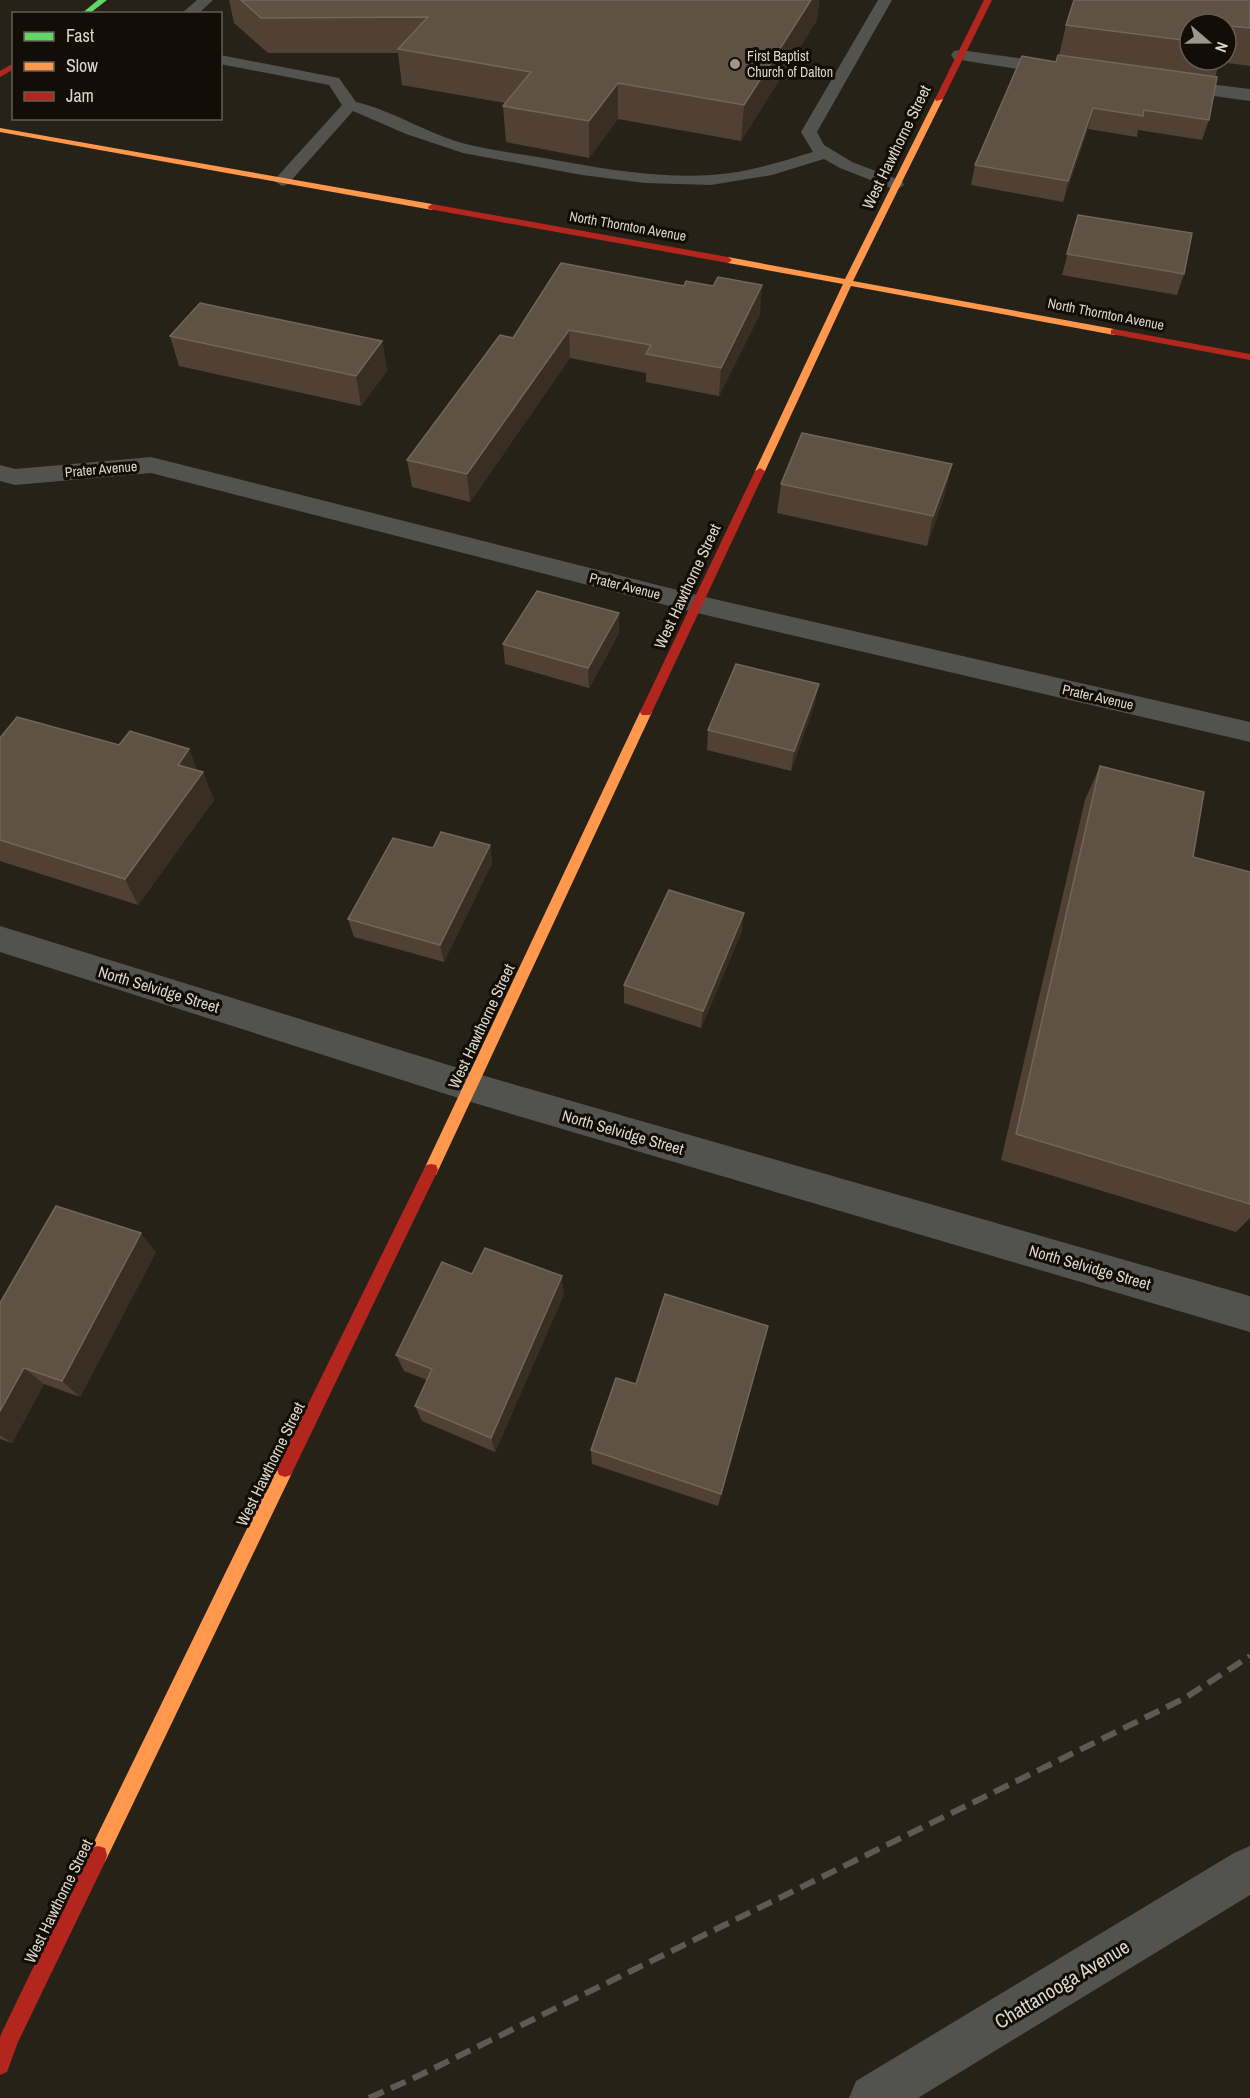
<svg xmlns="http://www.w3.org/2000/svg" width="1250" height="2098" viewBox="0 0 1250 2098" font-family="'Archivo Narrow',sans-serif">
<rect width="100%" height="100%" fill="#272218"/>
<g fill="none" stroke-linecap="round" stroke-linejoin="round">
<path fill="#52524e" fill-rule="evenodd" d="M 197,0 L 213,0 L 198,14 L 181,14 Z
M 878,0 L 892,0 L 817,132 L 824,145 L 852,162 L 902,181 L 904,185 L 896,190 L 840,168 L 824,159 L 772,175 L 711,185 L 645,183 L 582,175 L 463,153 L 406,134 L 353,111 L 288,184 L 282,186 L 274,181 L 276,178 L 342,105 L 329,85 L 220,64 L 220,55 L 339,78 L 356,102 C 394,111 428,134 466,144 C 490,150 515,153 538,157 C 594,167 654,179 711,175 C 746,173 780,162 813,152 L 801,132 Z"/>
<path fill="#52524e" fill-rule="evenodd" d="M 960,50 L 1062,64 L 1069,66 L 1071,70 L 1069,74 L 1062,76 L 954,59 L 951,55 L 954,51 Z
M 1169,79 L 1250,89 L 1250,101 L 1162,89 L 1160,85 L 1162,81 Z
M 151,457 L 697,595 L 1250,722 L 1250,742 L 697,613 L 151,473 L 15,485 L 0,481 L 0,465 L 15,469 Z
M 0,926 L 471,1072 L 1250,1296 L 1250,1332 L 471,1102 L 0,952 Z
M 1250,1846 L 1250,1895 L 918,2098 L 849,2098 L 856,2081 L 1234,1853 Z"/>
<path fill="#63d668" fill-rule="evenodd" d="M 98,0 L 107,0 L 89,14 L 81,14 Z"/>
<path fill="#ff974d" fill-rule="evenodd" d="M 939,97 L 943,99 L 853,281 L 1114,329 L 1119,332 L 1114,335 L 851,286 L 765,471 L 764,473 L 756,473 L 755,471 L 843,284 L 728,263 L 724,260 L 728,257 L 845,279 L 935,99 Z
M 0,128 L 432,204 L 436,207 L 432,210 L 0,132 Z
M 646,708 L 652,712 L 436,1175 L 431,1176 L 426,1175 L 424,1170 L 426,1165 L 640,712 Z
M 285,1461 L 291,1463 L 293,1469 L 291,1475 L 105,1862 L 98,1864 L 91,1862 L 89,1855 L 91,1848 L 279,1463 Z"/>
<path fill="#b3261e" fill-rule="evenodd" d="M 984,0 L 992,0 L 943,99 L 936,101 L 935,99 Z
M 14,63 L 14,69 L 0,77 L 0,71 Z
M 432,204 L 728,257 L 732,260 L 728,263 L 429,209 L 428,207 Z
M 1114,329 L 1250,354 L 1250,360 L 1111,334 L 1111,330 Z
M 760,468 L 765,471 L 652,712 L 650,715 L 642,715 L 640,712 L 755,471 Z
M 431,1164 L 436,1165 L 438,1170 L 291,1475 L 285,1477 L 279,1475 L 277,1469 L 279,1463 L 426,1165 Z
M 98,1846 L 105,1848 L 107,1855 L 105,1862 L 18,2042 L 7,2072 L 0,2075 L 0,2037 L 2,2032 L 91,1848 Z"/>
<path stroke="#5c5a55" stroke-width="6" stroke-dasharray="16 8" stroke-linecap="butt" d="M 369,2098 L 412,2079 L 1185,1698 L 1250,1656"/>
</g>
<path fill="#504134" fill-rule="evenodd" d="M 229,0 L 819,0 L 817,20 L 741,141 L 618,119 L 589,158 L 506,142 L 503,106 L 505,103 L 402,85 L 398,53 L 268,53 L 234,23 Z
M 1250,0 L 1250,66 L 1220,62 L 1215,77 L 1209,120 L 1202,140 L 1138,130 L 1137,137 L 1088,129 L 1063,202 L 971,185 L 975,165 L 1056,62 L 1059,55 L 1066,25 ZM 1190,24 L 1226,24 L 1226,60 L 1190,60 Z
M 1078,215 L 1184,274 L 1177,295 L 1062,275 Z
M 561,263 L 760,314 L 719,396 L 646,382 L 646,373 L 570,358 L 470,502 L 412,487 L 407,460 L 513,338 Z
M 170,336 L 382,341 L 387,371 L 361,406 L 179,366 Z
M 781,484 L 945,494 L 927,546 L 777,513 Z
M 619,633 L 589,688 L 505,664 L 503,644 Z
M 815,703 L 791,771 L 707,750 L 708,730 Z
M 0,738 L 198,771 L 203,772 L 214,800 L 138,905 L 0,861 Z
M 1100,766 L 1193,857 L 1250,872 L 1250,1218 L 1236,1232 L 1001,1160 L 1085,800 Z
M 490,845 L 492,863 L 444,962 L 354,937 L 348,919 L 433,848 Z
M 742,931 L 701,1028 L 624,1003 L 624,985 Z
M 156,1252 L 80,1397 L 44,1384 L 12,1443 L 0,1439 L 0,1303 Z
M 472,1274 L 564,1294 L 495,1452 L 422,1421 L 415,1406 L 427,1380 L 404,1371 L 396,1355 Z
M 768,1326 L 718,1506 L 592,1464 L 591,1450 Z"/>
<path fill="#392e22" d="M 811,0 L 819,0 L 817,20 L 741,141 L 744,105 Z
M 618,83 L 618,119 L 589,158 L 589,121 Z
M 1093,108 L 1088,129 L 1063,202 L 1068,181 Z
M 762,285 L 760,314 L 719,396 L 721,368 Z
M 569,330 L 570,358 L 470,502 L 467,474 Z
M 382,341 L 387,371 L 361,406 L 356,376 Z
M 952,464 L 945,494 L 927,546 L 933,516 Z
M 619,613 L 619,633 L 589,688 L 588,668 Z
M 819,684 L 815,703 L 791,771 L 794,751 Z
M 189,749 L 200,776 L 203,772 L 214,800 L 138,905 L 125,879 L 178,765 Z
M 490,845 L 492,863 L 444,962 L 440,945 Z
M 744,913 L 742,931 L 701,1028 L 703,1011 Z
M 141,1233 L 156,1252 L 80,1397 L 62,1381 Z
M 562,1276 L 564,1294 L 495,1452 L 491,1438 Z
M 24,1368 L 44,1384 L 12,1443 L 0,1435 L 0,1411 Z"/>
<path fill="#5f5144" stroke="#726659" stroke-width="1.5" d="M 241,0 L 811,0 L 744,105 L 618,83 L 589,121 L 503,106 L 531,72 L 398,49 L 428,17 L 261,18 Z
M 1074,0 L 1250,0 L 1250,28 L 1230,26 L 1226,44 L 1226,24 L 1190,24 L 1190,41 L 1066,25 Z
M 1058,55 L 1217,77 L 1209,120 L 1144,110 L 1143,116 L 1093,108 L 1068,181 L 975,165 L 1022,56 L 1056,62 Z
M 1078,215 L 1192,233 L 1184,274 L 1067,254 Z
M 561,263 L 684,286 L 686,281 L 713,286 L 718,277 L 762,285 L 721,368 L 646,354 L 651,345 L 569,330 L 467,474 L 407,460 L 500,335 L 513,338 Z
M 200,303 L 382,341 L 356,376 L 170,336 Z
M 802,433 L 952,464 L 933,516 L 781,484 Z
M 537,591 L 619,613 L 588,668 L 503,644 Z
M 736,664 L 819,684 L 794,751 L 708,730 Z
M 17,717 L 119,745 L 130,731 L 189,749 L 178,765 L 203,772 L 125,879 L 0,840 L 0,738 Z
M 1100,766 L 1204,792 L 1193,857 L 1250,872 L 1250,1204 L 1016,1134 Z
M 441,832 L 490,845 L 440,945 L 348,919 L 393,838 L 433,848 Z
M 669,890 L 744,913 L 703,1011 L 624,985 Z
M 56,1206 L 141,1233 L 62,1381 L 24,1368 L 0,1411 L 0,1303 Z
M 485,1248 L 562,1276 L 491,1438 L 415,1406 L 432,1369 L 396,1355 L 442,1262 L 472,1274 Z
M 665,1294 L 768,1326 L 721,1494 L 591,1450 L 616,1378 L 636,1384 Z"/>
<circle fill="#9d968c" stroke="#120d06" stroke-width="2" cx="735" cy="64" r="6"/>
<g text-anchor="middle" stroke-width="6" stroke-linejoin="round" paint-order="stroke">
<g font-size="14" fill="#dcd5ca" stroke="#120d06" text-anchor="start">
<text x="747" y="61">First Baptist<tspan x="747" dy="16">Church of Dalton</tspan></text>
</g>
<g font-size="14" fill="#dcd5ca" stroke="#120d06">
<text transform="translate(628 226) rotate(10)" y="5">North Thornton Avenue</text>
<text transform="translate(1106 314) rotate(11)" y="5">North Thornton Avenue</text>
<text transform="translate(101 469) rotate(-5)" y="5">Prater Avenue</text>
<text transform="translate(625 586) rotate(14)" y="5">Prater Avenue</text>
<text transform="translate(1098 697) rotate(13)" y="5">Prater Avenue</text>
</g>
<g font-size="16" fill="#dcd5ca" stroke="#120d06">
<text transform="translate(896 147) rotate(-64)" y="6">West Hawthorne Street</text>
<text transform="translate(687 586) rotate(-65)" y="6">West Hawthorne Street</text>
<text transform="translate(159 989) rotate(17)" y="6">North Selvidge Street</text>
<text transform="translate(481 1026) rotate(-65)" y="6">West Hawthorne Street</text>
<text transform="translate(623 1132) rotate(16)" y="6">North Selvidge Street</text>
<text transform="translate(1090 1267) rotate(16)" y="6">North Selvidge Street</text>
<text transform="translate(270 1464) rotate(-64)" y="6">West Hawthorne Street</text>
<text transform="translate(58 1901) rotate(-64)" y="6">West Hawthorne Street</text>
</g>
<g font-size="20" fill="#dcd5ca" stroke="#120d06">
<text transform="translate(1062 1984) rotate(-31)" y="7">Chattanooga Avenue</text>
</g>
</g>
<rect x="12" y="12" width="210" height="108" fill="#120d06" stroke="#635d54" stroke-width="1.5"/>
<rect x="24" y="32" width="30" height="9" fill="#63d668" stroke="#635d54" stroke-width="1.5"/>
<text x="66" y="42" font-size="18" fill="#dcd5ca">Fast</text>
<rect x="24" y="62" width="30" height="9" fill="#ff974d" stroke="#635d54" stroke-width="1.5"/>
<text x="66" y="72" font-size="18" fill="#dcd5ca">Slow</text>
<rect x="24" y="92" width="30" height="9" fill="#b3261e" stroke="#635d54" stroke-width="1.5"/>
<text x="66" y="102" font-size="18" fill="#dcd5ca">Jam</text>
<g transform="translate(1208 42) rotate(110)"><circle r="28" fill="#120d06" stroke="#635d54" stroke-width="1.5"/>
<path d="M0-4.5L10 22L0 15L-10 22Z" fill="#9d968c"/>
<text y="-9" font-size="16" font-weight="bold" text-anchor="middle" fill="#dcd5ca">N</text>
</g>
</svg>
